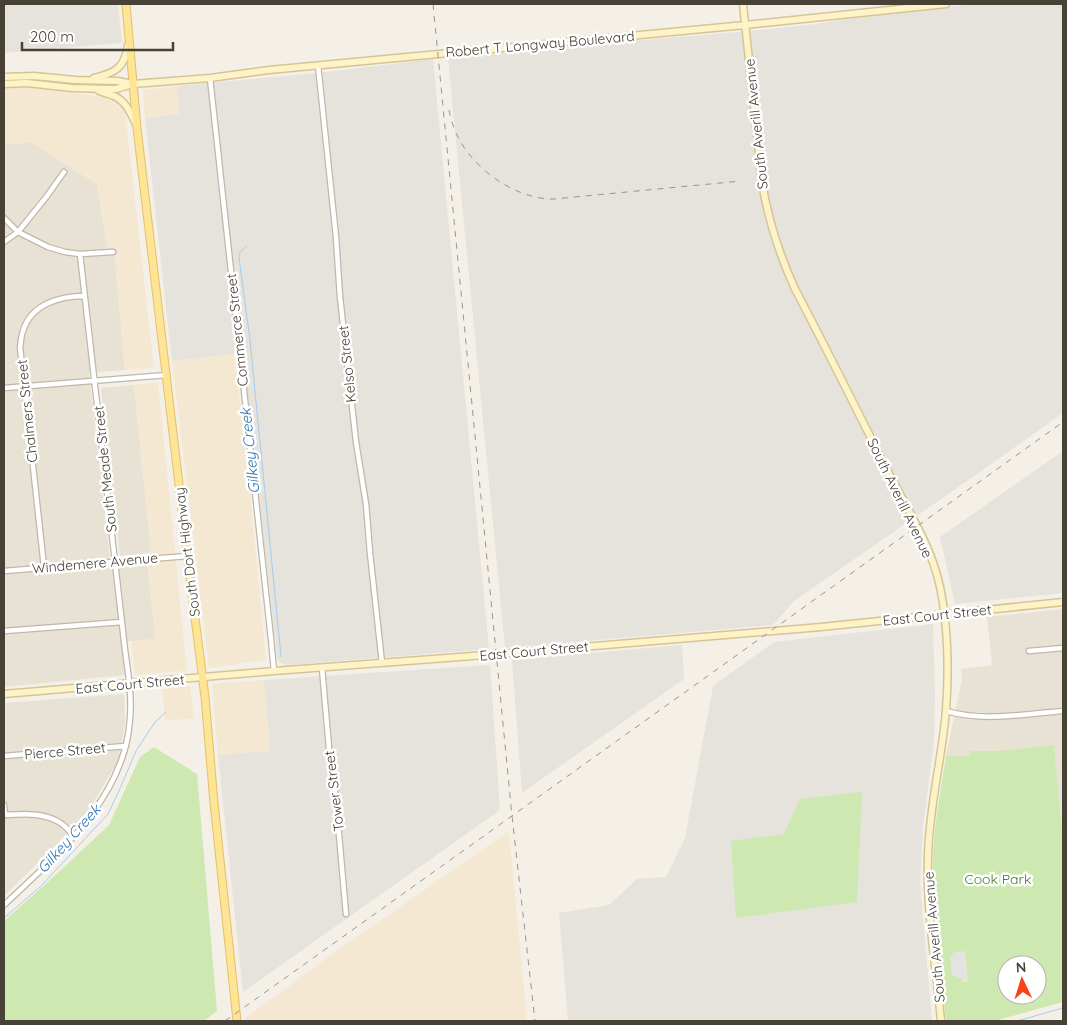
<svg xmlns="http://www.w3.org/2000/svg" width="1067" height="1025" viewBox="0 0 1067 1025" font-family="Quicksand,sans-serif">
<rect width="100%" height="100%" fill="#f4f0e7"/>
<path fill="#e8e2d5" d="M 31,142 L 97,184 L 107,248 L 114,247 L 125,370 L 89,373 L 111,569 L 147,564 L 156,639 L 122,642 L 125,675 L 4,687 L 4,145 Z
M 134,385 L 151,553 L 120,556 L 101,388 Z
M 1063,609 L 1063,841 L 1054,745 L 997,751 L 971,751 L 971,756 L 946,756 L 962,679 L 961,669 L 992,665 L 987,617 Z
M 124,694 L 125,724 L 118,762 L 89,809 L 59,842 L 4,896 L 4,703 Z"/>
<path fill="#f5e8d3" d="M 21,86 L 113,98 L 125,112 L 154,368 L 125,370 L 114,248 L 107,248 L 97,184 L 31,142 L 4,145 L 4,88 Z
M 177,86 L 179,114 L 145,118 L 143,90 Z
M 234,354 L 244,431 L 266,660 L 209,668 L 172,361 Z
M 158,382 L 187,671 L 135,675 L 131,641 L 156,639 L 147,564 L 151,553 L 134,385 Z
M 264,680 L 270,751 L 218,755 L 212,684 Z
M 190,686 L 194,719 L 165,720 L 162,689 Z
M 509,831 L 527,1021 L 245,1021 L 245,1018 L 331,955 Z"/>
<path fill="#e6e2dc" d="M 4,4 L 118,4 L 122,43 L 4,53 Z
M 975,4 L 1063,4 L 1063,413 L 977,474 L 794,601 L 773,625 L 505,648 L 448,58 L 582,45 L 761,30 L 816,24 L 888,13 Z
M 433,59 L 489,649 L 286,665 L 279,662 L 277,657 L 243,353 L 172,361 L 145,118 L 179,114 L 177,86 L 327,72 Z
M 1063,451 L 1063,593 L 955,604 L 940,537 Z
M 933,624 L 935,694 L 934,741 L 923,828 L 920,883 L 932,1021 L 568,1021 L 559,913 L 609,905 L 637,879 L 666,877 L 685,838 L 713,686 L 774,642 Z
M 682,645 L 684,679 L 522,793 L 512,660 Z
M 490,665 L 500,810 L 243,992 L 218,755 L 270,751 L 264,680 Z"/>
<path fill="#cde8b0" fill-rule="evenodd" d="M 1054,745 L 1063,841 L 1063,1002 L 994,1021 L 946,1021 C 941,967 931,912 933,858 C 934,824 941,790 946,756 L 970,756 L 971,751 L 997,751 ZM 1007,965 L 1037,965 L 1037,995 L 1007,995 Z
M 154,747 L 197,774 L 217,1011 L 204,1021 L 4,1021 L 4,921 L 61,870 L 109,825 L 140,757 Z
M 862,792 L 857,902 L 736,918 L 731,841 L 784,834 L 800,799 Z"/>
<path fill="#e5e3df" d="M 965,951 L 968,982 L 962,982 L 962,978 L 956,978 L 956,976 L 952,976 L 950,955 L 953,955 L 953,952 Z"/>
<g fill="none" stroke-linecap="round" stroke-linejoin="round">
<path stroke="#a4cef0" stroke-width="1" d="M 246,247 L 240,252 L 239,258 L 250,340 L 281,656
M 4,918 L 41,886 L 108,814 L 118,793 L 136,751 L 155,722 L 166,712
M 1017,1021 L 1063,1008"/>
<g stroke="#bfb8aa" stroke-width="7">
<path id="street" d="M 318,65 L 336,237 L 340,297 L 356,442 L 366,504 L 370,553 L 382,663
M 210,78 L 271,639 L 274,671
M 4,218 L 18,232 L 48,247 L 65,252 L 80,254 L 113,252
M 4,242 L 18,232 L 47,196 L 64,172
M 4,388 L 167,375
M 44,567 L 20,347 C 21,342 21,336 23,331 C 31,304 60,296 84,296
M 4,571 L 187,556
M 4,631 L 122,622
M 1029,651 L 1063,648
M 322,668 L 332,782 L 335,790 L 346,914
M 946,711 C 984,722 1024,714 1063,711
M 4,756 L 126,746
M 4,805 L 5,815
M 4,815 C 24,814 44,812 62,824 C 66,827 70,832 74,836
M 4,905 C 57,855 126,797 130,718 C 132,695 128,672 125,650 L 80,254"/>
</g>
<g stroke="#d4c597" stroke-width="9">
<path id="secondary" d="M 743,4 L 762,182 C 768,220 779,254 795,289 C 826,348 856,408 886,468 C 906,507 931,544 940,587 C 948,624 949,672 946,710 C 942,759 929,807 928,856 C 926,911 936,966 941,1021
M 4,77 L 34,76 L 75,80 L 118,81 L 132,84
M 94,78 C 115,73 125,68 128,45
M 4,84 L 27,83 L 72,88 L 107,89 L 116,89 L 133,84 L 210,78 L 269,70 L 745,25 L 946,4
M 99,91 C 104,93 110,94 114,96 C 126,101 131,114 136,124
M 4,694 L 274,671 L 499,654 L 821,627 L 1063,602"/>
</g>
<g stroke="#e4c265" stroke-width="9">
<path id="primary" d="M 126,4 L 137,128 L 191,586 L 205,697 L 214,803 L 237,1021"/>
</g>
<use href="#street" stroke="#fff" stroke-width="4.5"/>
<use href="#secondary" stroke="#fef3c7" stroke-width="6"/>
<use href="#primary" stroke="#fee496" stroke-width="7"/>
<path stroke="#969696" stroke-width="1" stroke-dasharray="6 6" stroke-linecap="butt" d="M 433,4 L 512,816 L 535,1021
M 667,4 L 680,4
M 449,110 C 451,120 454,130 459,139 C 476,171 518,200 554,199 L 741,181
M 225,1021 L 1063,422"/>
</g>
<g text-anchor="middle" stroke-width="5" stroke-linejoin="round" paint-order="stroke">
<g font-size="14" fill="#474136" stroke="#fff">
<text transform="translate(540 44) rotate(-5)" y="5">Robert T Longway Boulevard</text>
<text transform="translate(756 124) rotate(-96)" y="5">South Averill Avenue</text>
<text transform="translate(237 330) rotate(-96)" y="5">Commerce Street</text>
<text transform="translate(347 364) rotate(-96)" y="5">Kelso Street</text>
<text transform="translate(27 411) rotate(-96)" y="5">Chalmers Street</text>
<text transform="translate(105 469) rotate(-96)" y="5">South Meade Street</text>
<text transform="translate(900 498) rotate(64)" y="5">South Averill Avenue</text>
<text transform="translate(187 552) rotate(-97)" y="5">South Dort Highway</text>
<text transform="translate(95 563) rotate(-5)" y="5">Windemere Avenue</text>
<text transform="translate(937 615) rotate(-6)" y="5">East Court Street</text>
<text transform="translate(534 651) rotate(-5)" y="5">East Court Street</text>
<text transform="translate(130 684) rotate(-5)" y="5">East Court Street</text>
<text transform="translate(65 751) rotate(-5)" y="5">Pierce Street</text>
<text transform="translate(334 791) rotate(-97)" y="5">Tower Street</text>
<text transform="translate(934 937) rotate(-95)" y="5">South Averill Avenue</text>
</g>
<g font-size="14" fill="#457929" stroke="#fff">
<text x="998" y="884">Cook Park</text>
</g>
<g font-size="15" font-style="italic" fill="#2f77b3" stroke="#fff">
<text transform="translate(250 451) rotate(-96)" y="5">Gilkey Creek</text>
<text transform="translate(69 839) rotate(-48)" y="5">Gilkey Creek</text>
</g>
</g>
<rect width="1067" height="1025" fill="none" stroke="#474136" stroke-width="10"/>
<g transform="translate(1022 980) rotate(356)"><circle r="24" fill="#ffffff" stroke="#b5b3af"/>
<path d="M0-4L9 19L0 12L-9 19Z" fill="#fa4218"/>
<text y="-8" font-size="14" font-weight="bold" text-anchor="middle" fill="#474136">N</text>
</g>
<path d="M22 42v8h151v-8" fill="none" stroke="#474136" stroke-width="2.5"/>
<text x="30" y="42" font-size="15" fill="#474136" stroke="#ffffff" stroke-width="4" paint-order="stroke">200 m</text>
</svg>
